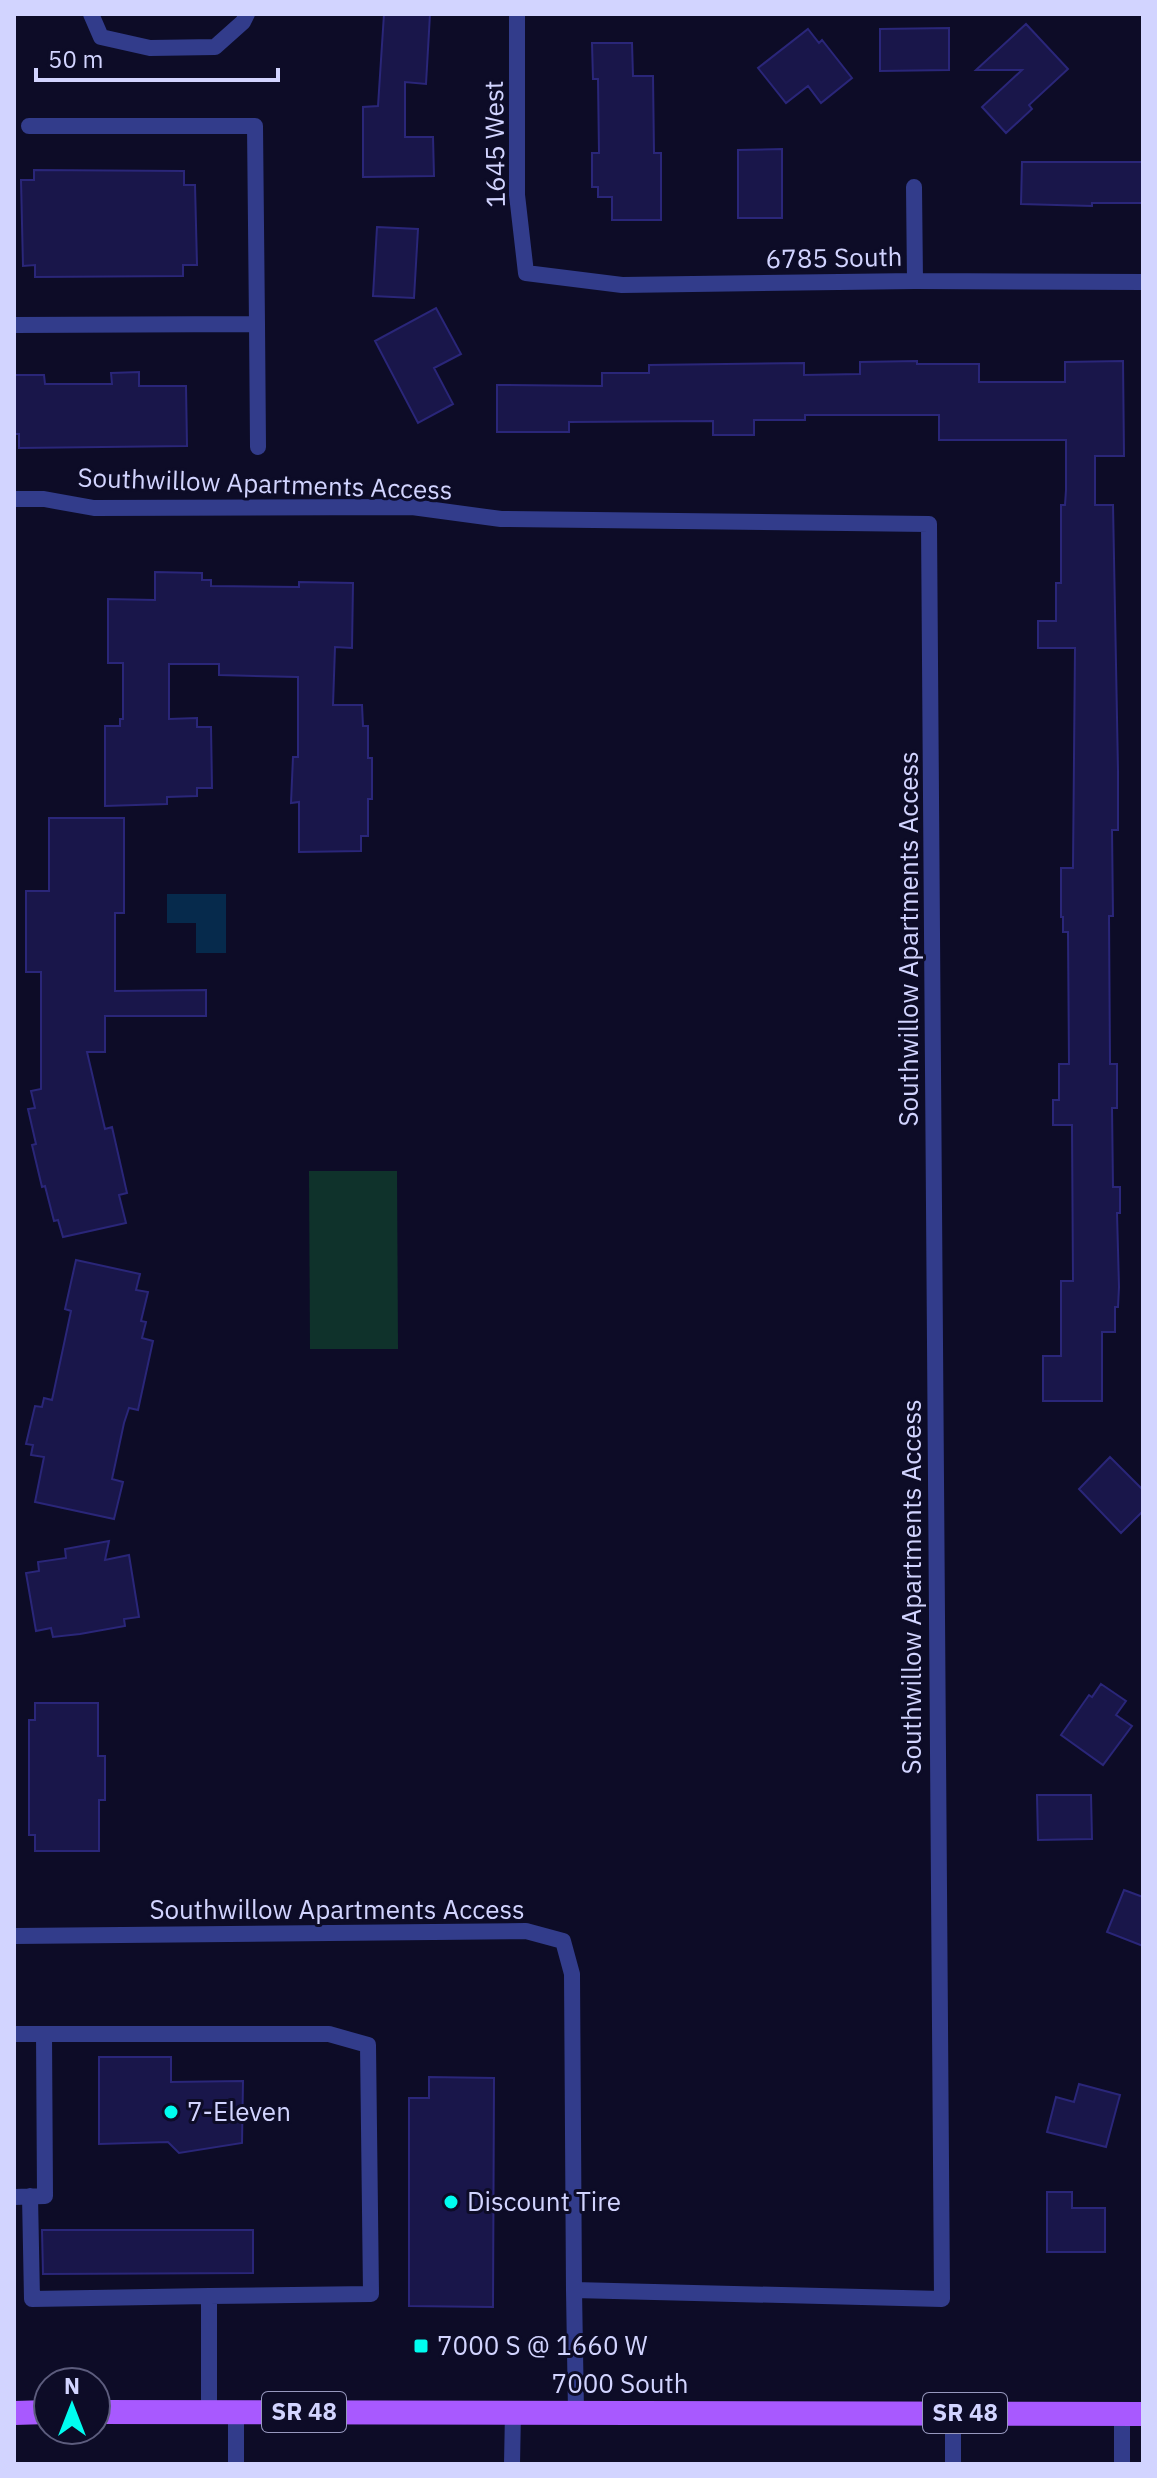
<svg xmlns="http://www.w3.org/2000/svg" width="1157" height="2478" viewBox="0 0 1157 2478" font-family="'IBM Plex Sans',sans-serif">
<rect width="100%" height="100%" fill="#0d0c27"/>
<path fill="#0f322b" d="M 309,1171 L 397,1171 L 398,1349 L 310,1349 Z"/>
<path fill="#062a4c" d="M 167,894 L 226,894 L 226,953 L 196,953 L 196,923 L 167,923 Z"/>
<path fill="#19164a" stroke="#2a2679" stroke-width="2" d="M 384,14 L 430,14 L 426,84 L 405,82 L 405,137 L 433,137 L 434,176 L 363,177 L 363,107 L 378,106 Z
M 1026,24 L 1068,69 L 1029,105 L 1032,109 L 1006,133 L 982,107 L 1022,70 L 976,70 Z
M 949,28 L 949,70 L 880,71 L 880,29 Z
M 808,29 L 819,43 L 822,40 L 852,78 L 821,103 L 808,86 L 786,103 L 758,68 Z
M 592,43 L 632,43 L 633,76 L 653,76 L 654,153 L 661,153 L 661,220 L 612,220 L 612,197 L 598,197 L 598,187 L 592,187 L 592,153 L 599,153 L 598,79 L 593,79 Z
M 782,149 L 782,218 L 738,218 L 738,150 Z
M 1022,162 L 1143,162 L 1143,203 L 1092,203 L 1092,206 L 1021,204 Z
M 34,170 L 184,171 L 184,185 L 195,185 L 197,265 L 183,265 L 183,276 L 35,277 L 35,265 L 23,266 L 21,180 L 34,180 Z
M 377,227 L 418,229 L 414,298 L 373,296 Z
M 436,308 L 461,354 L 434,368 L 453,404 L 418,423 L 375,341 Z
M 917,361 L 917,364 L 979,364 L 979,382 L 1065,382 L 1065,362 L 1123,361 L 1124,456 L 1095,456 L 1095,505 L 1113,505 L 1118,771 L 1118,830 L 1112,830 L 1113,916 L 1109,916 L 1110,1064 L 1117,1064 L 1117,1108 L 1112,1108 L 1113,1187 L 1120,1187 L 1120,1213 L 1117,1213 L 1119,1287 L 1118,1307 L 1115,1307 L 1115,1332 L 1102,1332 L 1102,1401 L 1043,1401 L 1043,1356 L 1061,1356 L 1061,1281 L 1073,1281 L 1072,1125 L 1053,1125 L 1053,1100 L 1059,1100 L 1059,1064 L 1069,1064 L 1068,932 L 1063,932 L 1063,917 L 1061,917 L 1061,868 L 1073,868 L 1075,648 L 1038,648 L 1038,621 L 1056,621 L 1056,583 L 1061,583 L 1061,505 L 1065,505 L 1066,490 L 1066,440 L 939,440 L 939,415 L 805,415 L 805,420 L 754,420 L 754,435 L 713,435 L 713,421 L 569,422 L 569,432 L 497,432 L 497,385 L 602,386 L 602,373 L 649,373 L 649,365 L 804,363 L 804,375 L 860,374 L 860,362 Z
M 139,372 L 139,386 L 186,386 L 187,446 L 19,448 L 19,434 L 15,434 L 14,375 L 44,375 L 45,384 L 112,384 L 111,373 Z
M 155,572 L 202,573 L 202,580 L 211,580 L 211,586 L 299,587 L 299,582 L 353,583 L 352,648 L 335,647 L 333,705 L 362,705 L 363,726 L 368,726 L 368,758 L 372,758 L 372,799 L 368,799 L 368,836 L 361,836 L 361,851 L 299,852 L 299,802 L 291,803 L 293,757 L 298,757 L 298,677 L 219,675 L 219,664 L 169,664 L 169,719 L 197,718 L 197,727 L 211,727 L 212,788 L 197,788 L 197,796 L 167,797 L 167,804 L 105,806 L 105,726 L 120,726 L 120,719 L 123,719 L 123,663 L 108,663 L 108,599 L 155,600 Z
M 49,818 L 124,818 L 124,913 L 115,913 L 115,991 L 206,990 L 206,1016 L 105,1016 L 105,1052 L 87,1052 L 105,1129 L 112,1127 L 127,1193 L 119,1195 L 126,1223 L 63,1237 L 58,1220 L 54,1221 L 45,1186 L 42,1187 L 32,1145 L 36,1144 L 28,1109 L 35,1108 L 31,1091 L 41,1089 L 41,972 L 26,972 L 26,891 L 49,891 Z
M 76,1260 L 140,1274 L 136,1290 L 148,1292 L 141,1321 L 146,1322 L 142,1338 L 153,1341 L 138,1410 L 129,1408 L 124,1423 L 112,1479 L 123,1482 L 114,1519 L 35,1502 L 44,1457 L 31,1455 L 33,1445 L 26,1444 L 35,1406 L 42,1407 L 44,1398 L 52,1400 L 71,1311 L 65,1309 Z
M 1110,1457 L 1143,1490 L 1143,1511 L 1121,1533 L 1079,1489 Z
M 109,1541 L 105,1560 L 129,1555 L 139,1617 L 124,1619 L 125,1626 L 80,1634 L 53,1637 L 51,1628 L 36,1631 L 26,1573 L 39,1571 L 38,1562 L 66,1558 L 65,1549 Z
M 1101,1684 L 1126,1701 L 1116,1715 L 1132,1726 L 1103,1765 L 1061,1735 L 1089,1695 L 1092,1697 Z
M 35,1703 L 98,1703 L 98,1756 L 105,1756 L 105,1800 L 99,1800 L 99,1851 L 35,1851 L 35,1835 L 29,1835 L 29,1720 L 35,1720 Z
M 1037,1795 L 1091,1795 L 1092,1839 L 1038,1840 Z
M 1124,1890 L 1143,1897 L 1143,1946 L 1107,1932 Z
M 99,2057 L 171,2057 L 171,2082 L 243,2081 L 242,2143 L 179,2153 L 168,2142 L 99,2144 Z
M 429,2077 L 494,2078 L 493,2307 L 409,2306 L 409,2098 L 429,2098 Z
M 1079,2084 L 1120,2095 L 1106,2147 L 1047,2132 L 1056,2097 L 1074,2102 Z
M 1047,2192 L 1072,2192 L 1072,2208 L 1105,2208 L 1105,2252 L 1047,2252 Z
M 42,2230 L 253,2230 L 253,2273 L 43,2274 Z"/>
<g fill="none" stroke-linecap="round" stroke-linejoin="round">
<path stroke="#323c8b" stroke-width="16" d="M 91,14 L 101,37 L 150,48 L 215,47 L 243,22 L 247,14
M 29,126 L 255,126 L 257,324
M 14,325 L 257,324 L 258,447
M 14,499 L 44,499 L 94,508 L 412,507 L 501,519 L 929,524 L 942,2299 L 574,2290 L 572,1974 L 563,1941 L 526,1931 L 14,1936
M 14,2034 L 329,2034 L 368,2045 L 371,2294 L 209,2296 L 209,2412
M 30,2196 L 32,2299 L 209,2296
M 14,2197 L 45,2196 L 44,2034
M 574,2290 L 576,2412
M 236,2412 L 236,2464
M 953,2413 L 953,2464
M 1122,2414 L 1122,2464
M 512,2464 L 513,2412"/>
<path stroke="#323c8b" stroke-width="16" d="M 517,14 L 517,195 L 526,273 L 622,285 L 915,281 L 1143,282
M 914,187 L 915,281"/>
<path stroke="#a859ff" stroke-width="24" d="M 96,2412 L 1143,2414
M 14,2413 L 48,2412"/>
</g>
<g fill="#00fdf0" stroke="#0d0c27" stroke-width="3">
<circle cx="171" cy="2112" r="8"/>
<circle cx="451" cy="2202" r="8"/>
<rect x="413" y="2338" width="16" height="16" rx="4"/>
</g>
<g text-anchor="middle" stroke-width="6" stroke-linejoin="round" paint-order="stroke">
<g fill="#0d0c27" stroke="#9798be" stroke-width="2">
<rect x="262" y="2392" width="84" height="40" rx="6"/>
<rect x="923" y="2393" width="84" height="40" rx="6"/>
</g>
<g font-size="24" font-weight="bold" fill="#d2d4ff">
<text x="304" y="2420">SR 48</text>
<text x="965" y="2421">SR 48</text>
</g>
<g font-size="26" fill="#d2d4ff" stroke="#0d0c27">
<text transform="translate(495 144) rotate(-91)" y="9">1645 West</text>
<text transform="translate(834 258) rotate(-1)" y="9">6785 South</text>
<text transform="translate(265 484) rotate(2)" y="9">Southwillow Apartments Access</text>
<text transform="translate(909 939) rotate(-90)" y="9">Southwillow Apartments Access</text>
<text transform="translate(912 1587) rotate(-90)" y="9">Southwillow Apartments Access</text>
<text x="337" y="1919">Southwillow Apartments Access</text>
<text x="620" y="2393">7000 South</text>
</g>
<g font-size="26" fill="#d2d4ff" stroke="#0d0c27" text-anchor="start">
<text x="187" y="2121">7-Eleven</text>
<text x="467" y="2211">Discount Tire</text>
<text x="437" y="2355">7000 S @ 1660 W</text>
</g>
</g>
<rect width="1157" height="2478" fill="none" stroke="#d2d4ff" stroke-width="32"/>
<g transform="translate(72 2406)"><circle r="38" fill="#0d0c27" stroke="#5c5c7d" stroke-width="2"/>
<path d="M0-6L14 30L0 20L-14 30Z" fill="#00fdf0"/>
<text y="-12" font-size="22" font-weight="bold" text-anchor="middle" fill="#d2d4ff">N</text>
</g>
<path d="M36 68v12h242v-12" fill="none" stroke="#d2d4ff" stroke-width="4"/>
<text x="48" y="68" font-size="24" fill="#d2d4ff" stroke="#0d0c27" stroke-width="6" paint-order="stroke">50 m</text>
</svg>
